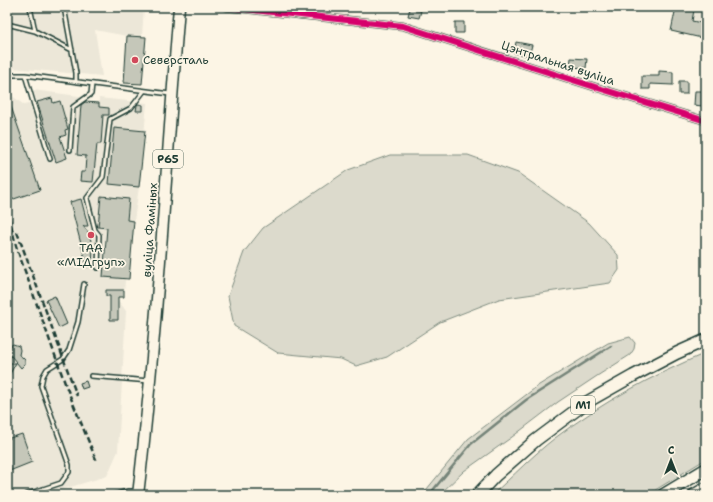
<svg xmlns="http://www.w3.org/2000/svg" width="713" height="502" viewBox="0 0 713 502" font-family="'Shantell Sans',sans-serif">
<rect width="100%" height="100%" fill="#fcf5e5"/>
<filter id="ink" filterUnits="userSpaceOnUse"><feTurbulence type="fractalNoise" baseFrequency=".025" numOctaves="2"/><feDisplacementMap in="SourceGraphic" scale="8" xChannelSelector="R" yChannelSelector="G"/><feConvolveMatrix kernelMatrix="1 2 1 2 8 2 1 2 1" color-interpolation-filters="sRGB"/></filter>
<g filter="url(#ink)">
<path fill="#ece7d8" d="M 7,7 L 144,7 L 142,36 L 146,37 L 142,84 L 124,83 L 127,36 L 95,30 L 102,76 L 12,68 L 7,70 Z
M 676,7 L 706,7 L 706,39 L 671,31 Z
M 33,90 L 86,97 L 86,102 L 99,103 L 99,98 L 147,103 L 139,187 L 134,221 L 129,279 L 125,279 L 124,297 L 118,297 L 118,300 L 126,311 L 118,451 L 107,476 L 44,495 L 7,495 L 7,92 L 24,105 L 37,102 Z"/>
<path fill="#dcdacc" stroke="#7e8c80" d="M 390,155 L 468,155 L 518,173 L 589,223 L 618,255 L 619,270 L 610,283 L 499,299 L 440,322 L 387,357 L 356,366 L 341,359 L 278,353 L 234,326 L 228,296 L 244,252 L 263,228 L 348,170 Z
M 630,337 L 635,343 L 634,349 L 630,355 L 597,376 L 558,402 L 512,437 L 464,471 L 439,495 L 422,495 L 468,439 L 539,385 L 608,343 Z
M 706,353 L 706,459 L 647,495 L 492,495 C 513,476 533,455 555,438 C 601,403 653,375 706,353 Z"/>
<g fill="none" stroke-linecap="round" stroke-linejoin="round">
<path stroke="#758479" stroke-width="2.5" d="M 429,495 L 471,444 L 526,400 L 611,346"/>
</g>
<path fill="#c5c7b9" stroke="#1f3d34" d="M 676,7 L 680,7 L 694,10 L 692,21 L 706,24 L 706,39 L 671,31 Z
M 410,8 L 421,11 L 419,18 L 408,16 Z
M 455,22 L 464,22 L 464,33 L 455,33 Z
M 127,36 L 146,37 L 142,84 L 124,83 Z
M 516,42 L 532,45 L 529,56 L 514,53 Z
M 571,58 L 587,59 L 586,68 L 570,67 Z
M 659,71 L 673,72 L 673,85 L 650,84 L 650,89 L 642,89 L 642,76 L 659,76 Z
M 679,81 L 687,81 L 687,94 L 679,94 Z
M 695,91 L 702,91 L 702,106 L 694,105 Z
M 7,98 L 8,98 L 40,190 L 11,200 L 7,189 Z
M 52,98 L 53,103 L 60,101 L 68,129 L 65,130 L 66,135 L 60,137 L 67,158 L 56,162 L 37,102 Z
M 85,102 L 99,103 L 99,107 L 109,108 L 109,115 L 103,115 L 101,144 L 97,144 L 93,182 L 80,181 L 81,172 L 85,172 L 86,156 L 77,155 L 81,105 Z
M 138,104 L 143,105 L 143,111 L 136,111 L 137,105 Z
M 114,128 L 145,131 L 139,187 L 109,184 Z
M 101,196 L 129,199 L 127,220 L 134,221 L 129,279 L 103,277 L 107,228 L 98,227 Z
M 81,199 L 88,226 L 83,226 L 89,233 L 93,249 L 92,266 L 87,267 L 70,202 Z
M 106,290 L 124,290 L 124,297 L 118,297 L 118,320 L 110,320 L 110,296 L 106,296 Z
M 55,296 L 67,324 L 59,328 L 46,300 Z
M 13,344 L 19,346 L 20,350 L 19,355 L 22,357 L 25,360 L 25,364 L 21,368 L 7,351 L 8,351 L 10,346 Z
M 7,363 L 16,363 L 7,379 Z
M 86,381 L 88,387 L 82,389 L 80,383 Z
M 22,434 L 32,462 L 7,472 L 7,439 Z"/>
<g fill="none" stroke-linecap="round" stroke-linejoin="round">
<g stroke="#1f3d34" stroke-width="6">
<path id="lane" d="M 30,7 L 35,31
M 64,7 L 76,73 L 76,82
M 7,23 L 7,24 L 35,31 L 72,50
M 7,67 L 11,75
M 25,75 L 50,159
M 7,76 L 11,75 L 25,75 L 170,94
M 70,150 L 73,107 L 91,94 L 92,84
M 98,268 L 99,235 L 95,230 L 87,198 L 103,177 L 110,119 L 131,108 L 144,91
M 91,376 L 149,381
M 25,495 L 61,483 L 69,472 L 69,465 L 41,386 L 43,376 L 47,369 L 63,359 L 69,350 L 78,322 L 84,284
M 114,495 L 128,491 L 137,491"/>
</g>
<g stroke="#1f3d34" stroke-width="9">
<path id="street" d="M 227,7 L 403,26 L 595,87 L 706,121"/>
</g>
<g stroke="#1f3d34" stroke-width="13">
<path id="primary" d="M 138,495 C 157,333 166,170 179,7"/>
</g>
<g stroke="#1f3d34" stroke-width="14">
<path id="highway" d="M 477,495 L 496,475 L 536,440 L 587,402 L 633,376 L 677,353 L 706,340
M 663,495 L 706,469
M 694,495 L 706,488"/>
</g>
<use href="#lane" stroke="#fcf5e5" stroke-width="3"/>
<use href="#street" stroke="#fcf5e5" stroke-width="6"/>
<use href="#primary" stroke="#fcf5e5" stroke-width="10"/>
<use href="#highway" stroke="#fcf5e5" stroke-width="11"/>
<path stroke="#1f3d34" stroke-width="2.5" stroke-dasharray="6 3" stroke-linecap="butt" d="M 7,208 L 16,246 L 66,386 L 97,462
M 17,232 L 77,396"/>
<g stroke="#fcf5e5" stroke-width="8">
<path id="cycleway" d="M 227,7 L 403,26 L 595,87 L 706,121"/>
</g>
<use href="#cycleway" stroke="#d6006c" stroke-width="6"/>
</g>
</g>
<g fill="#d1495b" stroke="#fcf5e5" stroke-width="1.5">
<circle cx="135" cy="60" r="4"/>
<circle cx="91" cy="235" r="4"/>
</g>
<g text-anchor="middle" stroke-width="3.5" stroke-linejoin="round" paint-order="stroke">
<g fill="#fcf5e5" stroke="#617469" stroke-width="1">
<rect x="153" y="150" width="30" height="18" rx="3"/>
<rect x="571" y="396" width="24" height="18" rx="3"/>
</g>
<g font-size="11" font-weight="bold" fill="#1f3d34">
<text x="168" y="163">Р65</text>
<text x="583" y="409">М1</text>
</g>
<g font-size="12" fill="#1f3d34" stroke="#fcf5e5" text-anchor="start">
<text x="143" y="64">Северсталь</text>
<text x="91" y="252" text-anchor="middle">ТАА<tspan x="91" dy="14">«МІДгруп»</tspan></text>
</g>
<g font-size="12" fill="#1f3d34" stroke="#fcf5e5">
<text transform="translate(558 63) rotate(18)" y="4">Цэнтральная вуліца</text>
<text transform="translate(150 230) rotate(-86)" y="4">вуліца Фаміных</text>
</g>
</g>
<rect width="713" height="502" fill="none" stroke="#fcf5e5" stroke-width="24"/>
<rect x="12" y="12" width="689" height="478" fill="none" stroke="#1f3d34" stroke-width="1.5" filter="url(#ink)"/>
<g transform="translate(671 460)" stroke="#fcf5e5" stroke-width="3" paint-order="stroke">
<path d="M0-3L7 15L0 10L-7 15Z" fill="#1f3d34"/>
<text y="-6" font-size="11" font-weight="bold" text-anchor="middle" fill="#1f3d34">С</text>
</g>
</svg>
